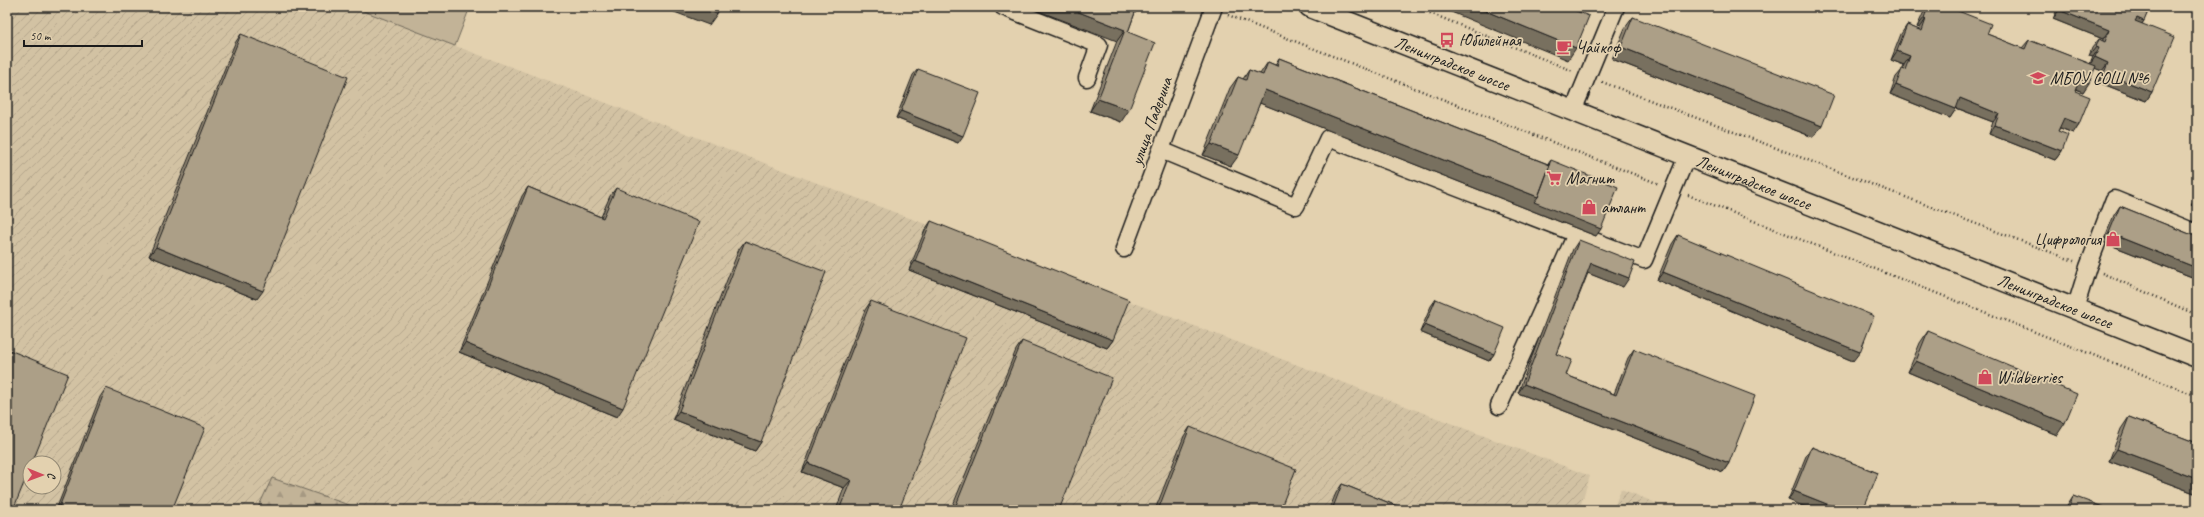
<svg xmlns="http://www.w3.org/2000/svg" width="2204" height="517" viewBox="0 0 2204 517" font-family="Caveat,sans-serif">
<defs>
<pattern id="industrial-furrows" width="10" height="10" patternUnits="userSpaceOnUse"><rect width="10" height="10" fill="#d2c2a3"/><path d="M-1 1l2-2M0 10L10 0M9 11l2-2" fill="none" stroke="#b4a68c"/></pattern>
<pattern id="forest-firs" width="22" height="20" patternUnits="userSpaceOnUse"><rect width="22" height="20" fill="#c2b397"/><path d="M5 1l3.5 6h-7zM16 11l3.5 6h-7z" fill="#a69982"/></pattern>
</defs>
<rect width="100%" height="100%" fill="#e3d1af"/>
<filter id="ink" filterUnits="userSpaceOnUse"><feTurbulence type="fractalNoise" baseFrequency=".025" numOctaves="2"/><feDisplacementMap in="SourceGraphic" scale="8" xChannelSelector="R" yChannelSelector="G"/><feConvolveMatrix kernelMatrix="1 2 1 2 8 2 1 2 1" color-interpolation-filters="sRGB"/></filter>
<g filter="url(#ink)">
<path fill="url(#industrial-furrows)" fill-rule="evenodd" d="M 7,7 L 353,7 L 1590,476 L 1579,510 L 7,510 ZM 30,463 L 54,463 L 54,487 L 30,487 Z
M 1621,489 L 1674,510 L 1613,510 Z"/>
<path fill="#c2b397" stroke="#6f685a" d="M 353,7 L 470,7 L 455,46 Z"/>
<path fill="url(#forest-firs)" stroke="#6f685a" d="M 272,478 L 363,510 L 257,510 Z"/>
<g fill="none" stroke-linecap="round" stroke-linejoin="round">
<g stroke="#1c1c1c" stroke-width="19">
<path id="minor" d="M 1003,7 L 1099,45 L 1087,78
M 1573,111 L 1616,7
M 1161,150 L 1296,206 L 1328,138 L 1644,260 L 1687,156
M 1124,249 L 1214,7
M 2075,309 L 2088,267 L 2114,199 L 2197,233
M 1499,406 L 1576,234"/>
</g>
<g stroke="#1c1c1c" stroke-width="23">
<g id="major">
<path id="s1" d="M 1310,7 L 2197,357"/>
</g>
</g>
<path stroke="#1c1c1c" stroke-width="2.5" stroke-dasharray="1 3" stroke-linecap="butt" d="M 1415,7 L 1573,71
M 1228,15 L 1659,184
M 1602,82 L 2074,261
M 1688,195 L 2197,396
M 2102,273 L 2197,315"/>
<use href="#minor" stroke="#e3d1af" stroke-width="16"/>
<use href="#major" stroke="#e3d1af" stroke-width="20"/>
</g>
<path fill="#948974" stroke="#1c1c1c" d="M 1137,7 L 1128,32 L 1121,122 L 1090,111 L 1117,41 Z
M 1926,7 L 1948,7 L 1987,34 L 2022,48 L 2029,40 L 2090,64 L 2093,57 L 2089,56 L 2092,48 L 2099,39 L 2103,41 L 2103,39 L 2053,19 L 2058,7 L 2150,7 L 2142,24 L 2152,92 L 2146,101 L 2098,82 L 2102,71 L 2095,68 L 2083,92 L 2075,89 L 2075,91 L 2079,124 L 2073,133 L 2060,128 L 2058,131 L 2062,151 L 2055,160 L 1989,134 L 1993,122 L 1956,108 L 1950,118 L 1890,94 L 1896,77 L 1903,69 L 1904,65 L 1891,60 L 1901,34 L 1907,25 L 1919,30 L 1920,28 L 1917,27 Z
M 1633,17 L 1822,126 L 1813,137 L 1612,59 L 1625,28 Z
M 241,34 L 257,299 L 149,256 L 235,43 Z
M 1279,58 L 1548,164 L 1551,160 L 1596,236 L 1260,103 L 1231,166 L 1203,155 L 1230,88 L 1238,77 L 1243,79 L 1249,70 L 1260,74 L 1268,62 L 1275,65 Z
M 918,69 L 958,143 L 896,118 L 913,75 Z
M 528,187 L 601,217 L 610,196 L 616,188 L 617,417 L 459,352 L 522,196 Z
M 2197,191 L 2197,207 L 2191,205 Z
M 2120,206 L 2197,237 L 2197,279 L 2103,242 L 2114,215 Z
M 931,221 L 1113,340 L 1107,348 L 909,270 L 925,230 Z
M 1678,235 L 1853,361 L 1657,280 L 1672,244 Z
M 1579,240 L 1623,287 L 1588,273 L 1556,354 L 1566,375 L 1614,394 L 1628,358 L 1634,349 L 1729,463 L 1723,472 L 1518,393 L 1573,249 Z
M 745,241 L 761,442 L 755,451 L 673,419 L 739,249 Z
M 1436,299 L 1494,354 L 1489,361 L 1420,332 L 1431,306 Z
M 871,301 L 899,510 L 836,510 L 844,488 L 802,472 L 865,310 Z
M 1928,331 L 2057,435 L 1908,372 L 1920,343 Z
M 1022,341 L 1059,510 L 951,510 L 1016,350 Z
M 106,388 L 172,510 L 56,510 L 100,397 Z
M 2129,417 L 2197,443 L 2197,494 L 2109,461 L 2121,429 Z
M 1190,427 L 1280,510 L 1155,510 L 1184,436 Z
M 1812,447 L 1878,473 L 1788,500 L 1806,456 Z
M 1342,484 L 1407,510 L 1329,510 L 1336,493 Z
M 2073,496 L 2102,510 L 2064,510 Z"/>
<path fill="#786f5e" stroke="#1c1c1c" d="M 661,7 L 700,7 L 717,14 L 709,25 Z
M 1028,7 L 1066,7 L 1125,30 L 1117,41 Z
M 1439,7 L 1476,7 L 1576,48 L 1568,60 Z
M 2059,10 L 2109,30 L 2103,39 L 2053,19 Z
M 1924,18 L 1926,19 L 1920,28 L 1917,27 Z
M 2137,18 L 2144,21 L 2138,29 L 2131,26 Z
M 1621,47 L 1822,126 L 1813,137 L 1612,59 Z
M 2096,47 L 2099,48 L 2093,57 L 2089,56 Z
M 1897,51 L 1910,56 L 1904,65 L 1891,60 Z
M 2095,57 L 2108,63 L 2102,71 L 2089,66 Z
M 2104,73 L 2152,92 L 2146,101 L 2098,82 Z
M 2079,80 L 2089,83 L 2083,92 L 2073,88 Z
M 1896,85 L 1956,109 L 1950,118 L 1890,94 Z
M 1265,90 L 1538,197 L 1601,229 L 1596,236 L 1257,102 Z
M 1960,98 L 1999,114 L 1993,122 L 1954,107 Z
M 1098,99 L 1129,110 L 1121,122 L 1090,111 Z
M 901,111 L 963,136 L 958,143 L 896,118 Z
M 2064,118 L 2079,124 L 2073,133 L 2058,127 Z
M 1995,125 L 2062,151 L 2055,160 L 1989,134 Z
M 1211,144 L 1239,155 L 1231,166 L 1203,155 Z
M 2197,197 L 2197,207 L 2191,205 Z
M 2109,233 L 2197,268 L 2197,279 L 2103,242 Z
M 156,247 L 263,291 L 257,299 L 149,256 Z
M 915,261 L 1113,340 L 1107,348 L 909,270 Z
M 1591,263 L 1629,278 L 1623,287 L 1585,272 Z
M 1663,272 L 1860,352 L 1853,361 L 1657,280 Z
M 1425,325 L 1494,354 L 1489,361 L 1420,332 Z
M 465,343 L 623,408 L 617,417 L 459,352 Z
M 1916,361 L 2065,423 L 2057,435 L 1908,372 Z
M 1524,384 L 1729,463 L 1723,472 L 1518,393 Z
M 679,411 L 761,442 L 755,451 L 673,419 Z
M 2117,449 L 2197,479 L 2197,494 L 2109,461 Z
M 808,463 L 851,480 L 844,488 L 802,472 Z
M 1794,491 L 1842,510 L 1813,510 L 1788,500 Z"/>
<path fill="#ac9f87" stroke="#1c1c1c" d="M 700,7 L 720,7 L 717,14 Z
M 1066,7 L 1137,7 L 1128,32 L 1155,43 L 1129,110 L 1098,99 L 1125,30 Z
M 1476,7 L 1566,7 L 1589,16 L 1576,48 Z
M 1928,7 L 1948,7 L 1991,24 L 1987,34 L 2025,49 L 2029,40 L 2096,66 L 2089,83 L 2079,80 L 2075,91 L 2090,97 L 2079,124 L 2064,118 L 2058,131 L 2068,135 L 2062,151 L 1995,125 L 1999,114 L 1960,98 L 1956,109 L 1896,85 L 1902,69 L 1905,70 L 1910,56 L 1897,51 L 1907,25 L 1922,31 L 1926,19 L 1924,18 Z
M 2060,7 L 2150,7 L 2144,21 L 2137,18 L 2135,21 L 2175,37 L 2152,92 L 2104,73 L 2108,63 L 2095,57 L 2099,48 L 2096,47 L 2099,39 L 2105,42 L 2109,30 L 2059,10 Z
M 1633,17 L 1834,95 L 1822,126 L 1621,47 Z
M 241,34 L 348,77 L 263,291 L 156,247 Z
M 1279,58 L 1550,165 L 1538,197 L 1265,90 L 1239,155 L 1211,144 L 1238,77 L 1246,80 L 1249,70 L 1263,75 L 1268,62 L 1277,66 Z
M 918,69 L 980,93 L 963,136 L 901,111 Z
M 1551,160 L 1618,187 L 1601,229 L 1534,202 L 1538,197 L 1550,165 L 1549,165 Z
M 528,187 L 603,218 L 616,188 L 699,222 L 623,408 L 465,343 Z
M 2120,206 L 2197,237 L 2197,268 L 2109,233 Z
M 931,221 L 1129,300 L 1113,340 L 915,261 Z
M 1678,235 L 1874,316 L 1860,352 L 1663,272 Z
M 1579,240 L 1635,262 L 1629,278 L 1591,263 L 1556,354 L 1572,360 L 1566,375 L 1616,395 L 1634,349 L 1755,396 L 1729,463 L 1524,384 Z
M 745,241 L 826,272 L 761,442 L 679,411 Z
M 1436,299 L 1505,328 L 1494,354 L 1425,325 Z
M 871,301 L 966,338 L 899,510 L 839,510 L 851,480 L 808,463 Z
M 1928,331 L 2077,394 L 2065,423 L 1916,361 Z
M 1022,341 L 1112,378 L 1059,510 L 954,510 Z
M 7,349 L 68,374 L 32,463 L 30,463 L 30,468 L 13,510 L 7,510 Z
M 106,388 L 205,428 L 172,510 L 58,510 Z
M 2129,417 L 2197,443 L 2197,479 L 2117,449 Z
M 1190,427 L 1296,469 L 1280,510 L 1158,510 Z
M 1812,447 L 1878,473 L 1863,510 L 1842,510 L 1794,491 Z
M 1342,484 L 1407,510 L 1332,510 Z
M 2073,496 L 2103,507 L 2102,510 L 2068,510 Z"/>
</g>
<defs>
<g id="bus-bare" transform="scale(1.2)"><path d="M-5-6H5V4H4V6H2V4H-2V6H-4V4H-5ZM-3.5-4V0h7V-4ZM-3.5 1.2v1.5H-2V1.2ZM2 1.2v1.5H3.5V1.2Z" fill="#d1495b" stroke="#e3d1af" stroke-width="2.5" paint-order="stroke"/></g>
<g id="cafe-bare" transform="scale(1.2)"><path d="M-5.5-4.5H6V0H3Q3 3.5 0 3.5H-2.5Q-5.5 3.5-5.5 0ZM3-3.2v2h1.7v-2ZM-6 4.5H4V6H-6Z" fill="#d1495b" stroke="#e3d1af" stroke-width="2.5" paint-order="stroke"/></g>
<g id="school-bare" transform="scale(1.2)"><path d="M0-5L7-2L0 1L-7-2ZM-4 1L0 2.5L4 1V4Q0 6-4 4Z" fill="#d1495b" stroke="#e3d1af" stroke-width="2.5" paint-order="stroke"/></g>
<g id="supermarket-bare" transform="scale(1.2)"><path d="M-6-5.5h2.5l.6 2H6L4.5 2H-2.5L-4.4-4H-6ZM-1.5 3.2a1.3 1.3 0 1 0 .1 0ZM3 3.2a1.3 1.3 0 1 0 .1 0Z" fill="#d1495b" stroke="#e3d1af" stroke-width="2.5" paint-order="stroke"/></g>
<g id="shop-bare" transform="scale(1.2)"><path d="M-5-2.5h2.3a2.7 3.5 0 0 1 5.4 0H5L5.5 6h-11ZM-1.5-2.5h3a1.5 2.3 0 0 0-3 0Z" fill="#d1495b" stroke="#e3d1af" stroke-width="2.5" paint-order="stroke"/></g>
</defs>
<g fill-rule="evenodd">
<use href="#bus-bare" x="1447" y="40"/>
<use href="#cafe-bare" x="1564" y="47"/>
<use href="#school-bare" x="2038" y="78"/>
<use href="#supermarket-bare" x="1554" y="178"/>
<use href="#shop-bare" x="1589" y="207"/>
<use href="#shop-bare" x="2113" y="239"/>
<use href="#shop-bare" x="1985" y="377"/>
</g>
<g text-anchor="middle" stroke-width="3.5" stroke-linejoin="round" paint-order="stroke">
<g font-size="17" fill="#1c1c1c" stroke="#e3d1af" text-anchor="start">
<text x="1459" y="46">Юбилейная</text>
<text x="1576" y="53">Чайкоф</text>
<text x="2050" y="84">МБОУ СОШ №6</text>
<text x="1566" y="184">Магнит</text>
<text x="1601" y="213">атлант</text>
<text x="2101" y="245" text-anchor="end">Цифрология</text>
<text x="1997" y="383">Wildberries</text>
</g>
<g font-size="17" fill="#1c1c1c" stroke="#e3d1af">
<text dy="6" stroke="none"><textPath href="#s1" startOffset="153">Ленинградское шоссе</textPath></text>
<text transform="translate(1151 121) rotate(-70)" y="6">улица Падерина</text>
<text dy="6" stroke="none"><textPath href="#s1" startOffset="477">Ленинградское шоссе</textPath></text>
<text dy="6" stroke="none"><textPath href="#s1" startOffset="801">Ленинградское шоссе</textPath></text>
</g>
</g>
<rect width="2204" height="517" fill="none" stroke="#e3d1af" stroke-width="24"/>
<rect x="12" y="12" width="2180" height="493" fill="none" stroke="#1c1c1c" stroke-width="1.5" filter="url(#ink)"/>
<g transform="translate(42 475) rotate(91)"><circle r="19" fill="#e3d1af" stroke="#938974"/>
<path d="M0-3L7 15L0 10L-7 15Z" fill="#d1495b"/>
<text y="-6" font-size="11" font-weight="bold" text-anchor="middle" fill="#1c1c1c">С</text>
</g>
<path d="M24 40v6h118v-6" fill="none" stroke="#1c1c1c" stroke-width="2"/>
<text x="30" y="40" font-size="12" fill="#1c1c1c" stroke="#e3d1af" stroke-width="3" paint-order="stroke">50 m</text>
</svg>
